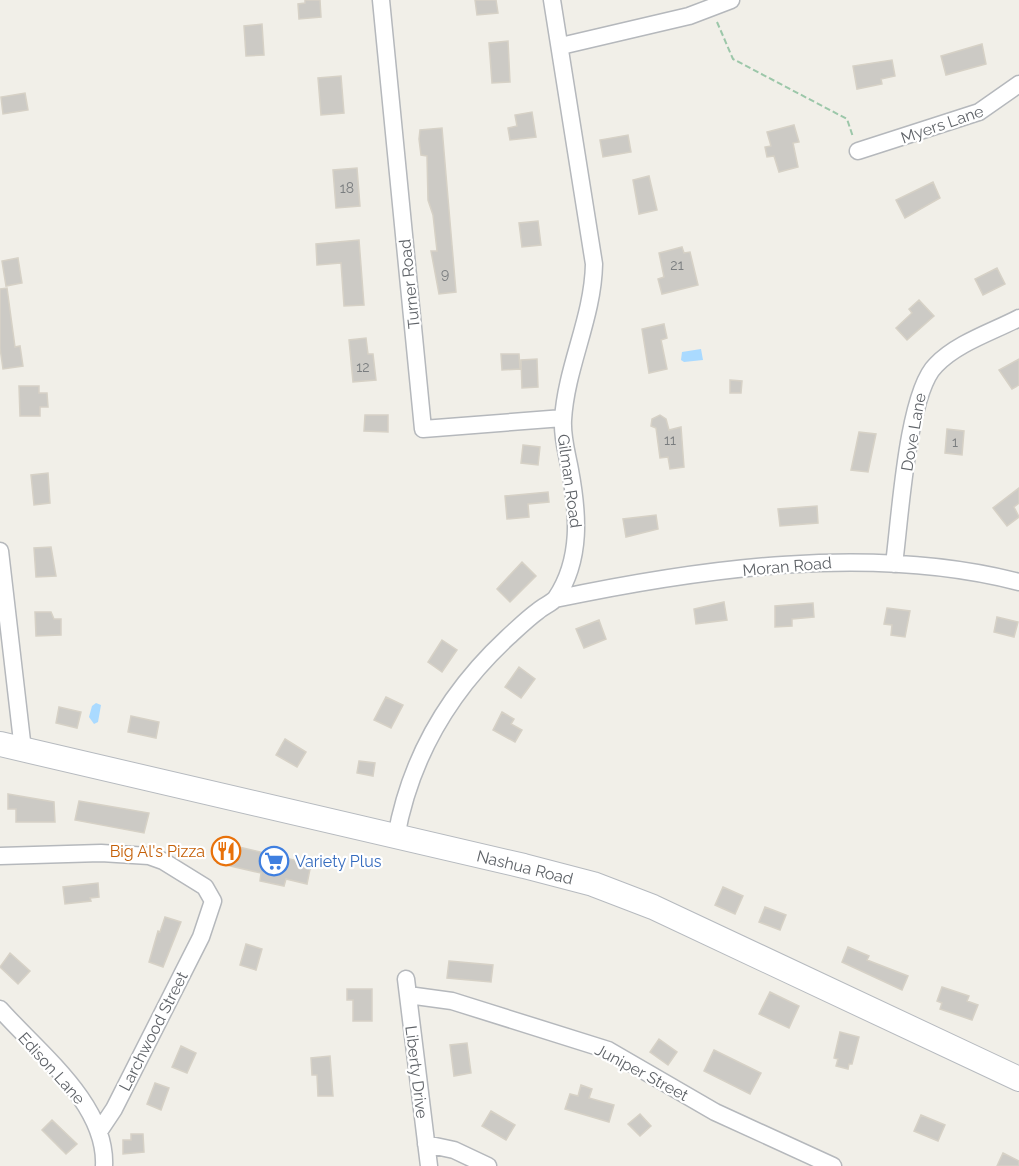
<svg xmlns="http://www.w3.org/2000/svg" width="1019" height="1166" viewBox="0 0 1019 1166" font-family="Raleway,sans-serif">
<rect width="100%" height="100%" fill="#f1efe8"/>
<path fill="#aadaff" d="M 701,349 L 703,360 L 684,362 L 681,360 L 682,352 Z
M 96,703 L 101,705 L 98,722 L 94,724 L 89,717 L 92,706 Z"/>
<path fill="#cccac5" stroke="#d6d1c6" stroke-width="1.5" d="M 305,0 L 320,0 L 321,17 L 299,19 L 298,4 L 305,3 Z
M 475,0 L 496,0 L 498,13 L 477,15 Z
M 262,24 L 264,55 L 246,56 L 244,26 Z
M 508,41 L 510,82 L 492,83 L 489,43 Z
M 982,44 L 986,64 L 946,75 L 941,56 Z
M 892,60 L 895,76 L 881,79 L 882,84 L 857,89 L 853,66 Z
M 341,76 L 344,113 L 321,115 L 318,78 Z
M 25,93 L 28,110 L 3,114 L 1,97 Z
M 532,112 L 536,137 L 510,140 L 508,128 L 517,126 L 515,115 Z
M 794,125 L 799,142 L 793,143 L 798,167 L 779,172 L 774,156 L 767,157 L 765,147 L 771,146 L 767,132 Z
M 442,128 L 456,292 L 439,294 L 431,251 L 437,251 L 433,215 L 428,200 L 427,156 L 421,155 L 419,139 L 420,130 Z
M 628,135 L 631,152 L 603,157 L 600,140 Z
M 357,168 L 360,206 L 336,208 L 333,170 Z
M 649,176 L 657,210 L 639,214 L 633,180 Z
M 933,182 L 940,198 L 905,218 L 896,200 Z
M 538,221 L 541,245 L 522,247 L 519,223 Z
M 359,240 L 364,305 L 344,306 L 341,263 L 317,265 L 316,244 Z
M 682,247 L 684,253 L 690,252 L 698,285 L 662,294 L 658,279 L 664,277 L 659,253 Z
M 18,258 L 22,283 L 6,286 L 2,261 Z
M 997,268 L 1005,284 L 983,295 L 975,279 Z
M 7,288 L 15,347 L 20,346 L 23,366 L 3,369 L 0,348 L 0,289 Z
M 919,300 L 934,316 L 907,340 L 896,328 L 912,313 L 909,309 Z
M 664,324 L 667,338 L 661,340 L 667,369 L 649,373 L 642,329 Z
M 366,338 L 368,354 L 373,354 L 376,380 L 353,382 L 349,340 Z
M 501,354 L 519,354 L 520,369 L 502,370 Z
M 537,359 L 538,387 L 522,388 L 521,360 Z
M 1019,359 L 1019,385 L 1012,389 L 999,370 Z
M 730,380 L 742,381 L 741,393 L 730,393 Z
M 19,386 L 39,386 L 39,393 L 47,393 L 48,407 L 40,407 L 40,416 L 20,416 Z
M 365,415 L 388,415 L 388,432 L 364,431 Z
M 660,415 L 666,419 L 669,430 L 681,427 L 684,467 L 670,469 L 668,457 L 660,458 L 656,428 L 651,426 L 652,419 Z
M 947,429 L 964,431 L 962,455 L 945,453 Z
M 859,432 L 876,434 L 868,472 L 851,470 Z
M 523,445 L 540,447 L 538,465 L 521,463 Z
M 48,473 L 50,503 L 34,505 L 31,475 Z
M 1019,488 L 1019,503 L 1014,507 L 1019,517 L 1007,526 L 993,508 Z
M 548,492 L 549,502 L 528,504 L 529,517 L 507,519 L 505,496 Z
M 817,506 L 818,523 L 780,526 L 778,509 Z
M 656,515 L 658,529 L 626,537 L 623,519 Z
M 51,547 L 56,576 L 36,577 L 34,548 Z
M 522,562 L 536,576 L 510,602 L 497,589 Z
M 724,602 L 727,620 L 696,624 L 694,609 Z
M 813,603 L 814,617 L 792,619 L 792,626 L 775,627 L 775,606 Z
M 887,608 L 910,611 L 905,637 L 891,635 L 892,625 L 884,624 Z
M 35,612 L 51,612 L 54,619 L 61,619 L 61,635 L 36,636 Z
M 997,617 L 1018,622 L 1014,637 L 994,632 Z
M 599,620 L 606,639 L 584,648 L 576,629 Z
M 442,640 L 457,650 L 442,672 L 428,662 Z
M 519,667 L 535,679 L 521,698 L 505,687 Z
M 386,697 L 403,705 L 391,728 L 374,720 Z
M 59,707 L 81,712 L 77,728 L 56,723 Z
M 502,712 L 514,719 L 511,724 L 522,730 L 515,742 L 493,730 Z
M 131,716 L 159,722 L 156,738 L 128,732 Z
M 285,739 L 306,752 L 297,767 L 276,755 Z
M 359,761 L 375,763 L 373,776 L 357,773 Z
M 8,794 L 54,802 L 55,822 L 16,822 L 16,809 L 8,809 Z
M 79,801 L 149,813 L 144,833 L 75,820 Z
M 222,843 L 311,864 L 307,884 L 286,879 L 284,886 L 260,881 L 261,873 L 217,863 Z
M 98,883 L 99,897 L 90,898 L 91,901 L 65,904 L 63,887 Z
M 723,887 L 743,896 L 735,914 L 715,905 Z
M 765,907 L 786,915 L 780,930 L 759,922 Z
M 165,917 L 181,922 L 163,967 L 149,962 L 158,931 L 160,932 Z
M 246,944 L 262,949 L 256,970 L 240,965 Z
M 848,947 L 869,956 L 867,960 L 908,976 L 902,990 L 842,962 Z
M 10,953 L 30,971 L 18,984 L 0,967 Z
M 449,961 L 493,965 L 491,982 L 447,978 Z
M 942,987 L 969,996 L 967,1001 L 978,1005 L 972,1020 L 940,1009 L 942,1003 L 937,1001 Z
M 347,989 L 372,989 L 372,1021 L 353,1021 L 353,1000 L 347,1000 Z
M 770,992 L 799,1006 L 789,1028 L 759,1014 Z
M 840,1032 L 859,1037 L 852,1064 L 849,1064 L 848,1069 L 836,1066 L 838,1059 L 834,1058 Z
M 659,1039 L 677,1052 L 668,1065 L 650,1052 Z
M 467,1043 L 471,1073 L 454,1076 L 450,1045 Z
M 181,1046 L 196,1053 L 187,1073 L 172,1067 Z
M 714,1050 L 761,1073 L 750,1094 L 704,1071 Z
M 330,1056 L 333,1096 L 318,1096 L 317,1075 L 312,1075 L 311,1058 Z
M 155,1083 L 169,1088 L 161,1110 L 147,1104 Z
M 581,1085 L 592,1089 L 589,1098 L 614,1105 L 609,1122 L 565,1109 L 570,1094 L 578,1096 Z
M 491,1111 L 515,1125 L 506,1140 L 482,1126 Z
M 640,1114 L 651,1126 L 640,1136 L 628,1124 Z
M 921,1115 L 945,1125 L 938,1141 L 914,1131 Z
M 52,1120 L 77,1144 L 66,1154 L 42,1130 Z
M 131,1134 L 143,1134 L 144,1152 L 123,1154 L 123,1140 L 131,1140 Z
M 1003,1153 L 1019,1161 L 1019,1166 L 997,1166 Z"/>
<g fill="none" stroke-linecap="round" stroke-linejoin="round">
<g stroke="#b5b8bc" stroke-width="19">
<path id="street" d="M 381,0 L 423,429 L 563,418
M 561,46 L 689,16 L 731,0
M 858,151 L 979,112 L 1019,84
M 0,551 L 23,750
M 894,564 C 900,520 907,393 936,365 C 957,343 992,332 1019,318
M 555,599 C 702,568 872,544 1019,582
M 396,837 C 410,759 449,692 507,638 C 517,629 527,619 538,611 C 544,606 552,603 556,598 C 582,559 578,513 570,470 C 567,453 562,438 563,420 C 566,367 593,318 594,264 L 552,0
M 0,856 L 101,853 L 149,856 L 163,861 L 205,887 L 213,901 L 201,937 L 114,1109 L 100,1130
M 406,979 L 429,1166
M 408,995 L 452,1001 L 608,1050 L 715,1112 L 833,1166
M 0,1009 C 38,1052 107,1104 104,1166
M 426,1144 L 454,1150 L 488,1166"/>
</g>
<g stroke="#b6babf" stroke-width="26">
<path id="secondary" d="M 0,744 L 524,866 L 593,884 L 653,907 L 1019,1079"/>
</g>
<path stroke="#9cc7a9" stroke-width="2" stroke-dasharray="6 3" stroke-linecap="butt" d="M 717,22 L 733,59 L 847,119 L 853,137"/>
<use href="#street" stroke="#fff" stroke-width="16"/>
<use href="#secondary" stroke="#fff" stroke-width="24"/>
</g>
<defs>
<g id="restaurant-ring" transform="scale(1.5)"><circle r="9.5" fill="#fff" stroke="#e8710a" stroke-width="1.5"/><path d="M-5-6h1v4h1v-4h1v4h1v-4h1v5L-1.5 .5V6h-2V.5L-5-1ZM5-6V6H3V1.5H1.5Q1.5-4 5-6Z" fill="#e8710a"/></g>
<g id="supermarket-ring" transform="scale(1.5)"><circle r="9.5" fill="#fff" stroke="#3f7fe0" stroke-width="1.5"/><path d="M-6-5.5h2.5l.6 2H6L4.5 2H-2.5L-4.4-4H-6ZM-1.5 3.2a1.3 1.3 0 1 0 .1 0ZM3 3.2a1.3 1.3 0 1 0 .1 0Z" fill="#3f7fe0"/></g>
</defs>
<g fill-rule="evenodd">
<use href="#restaurant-ring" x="226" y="851"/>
<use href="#supermarket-ring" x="274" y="861"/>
</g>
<g text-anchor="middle" stroke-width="4.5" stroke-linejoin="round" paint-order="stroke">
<g font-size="14" fill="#7a7d7f">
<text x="347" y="193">18</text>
<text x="677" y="270">21</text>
<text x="445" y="279">9</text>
<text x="363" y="372">12</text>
<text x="670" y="445">11</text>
<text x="955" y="447">1</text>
</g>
<g font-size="16" fill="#5f6368" stroke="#fff">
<text transform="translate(942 124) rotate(-19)" y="6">Myers Lane</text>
<text transform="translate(409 284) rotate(-96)" y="6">Turner Road</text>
<text transform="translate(913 432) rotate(-80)" y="6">Dove Lane</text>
<text transform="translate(570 481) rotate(82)" y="6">Gilman Road</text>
<text transform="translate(787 566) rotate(-5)" y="6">Moran Road</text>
<text transform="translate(525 867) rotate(14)" y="6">Nashua Road</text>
<text transform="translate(153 1031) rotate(-63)" y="6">Larchwood Street</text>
<text transform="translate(52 1068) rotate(48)" y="6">Edison Lane</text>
<text transform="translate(417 1072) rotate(83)" y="6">Liberty Drive</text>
<text transform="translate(642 1072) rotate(28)" y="6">Juniper Street</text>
</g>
<g font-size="16" fill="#c56008" stroke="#fff" text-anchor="end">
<text x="205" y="857">Big Al's Pizza</text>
</g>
<g font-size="16" fill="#366cbe" stroke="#fff" text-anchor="start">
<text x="295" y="867">Variety Plus</text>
</g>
</g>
</svg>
